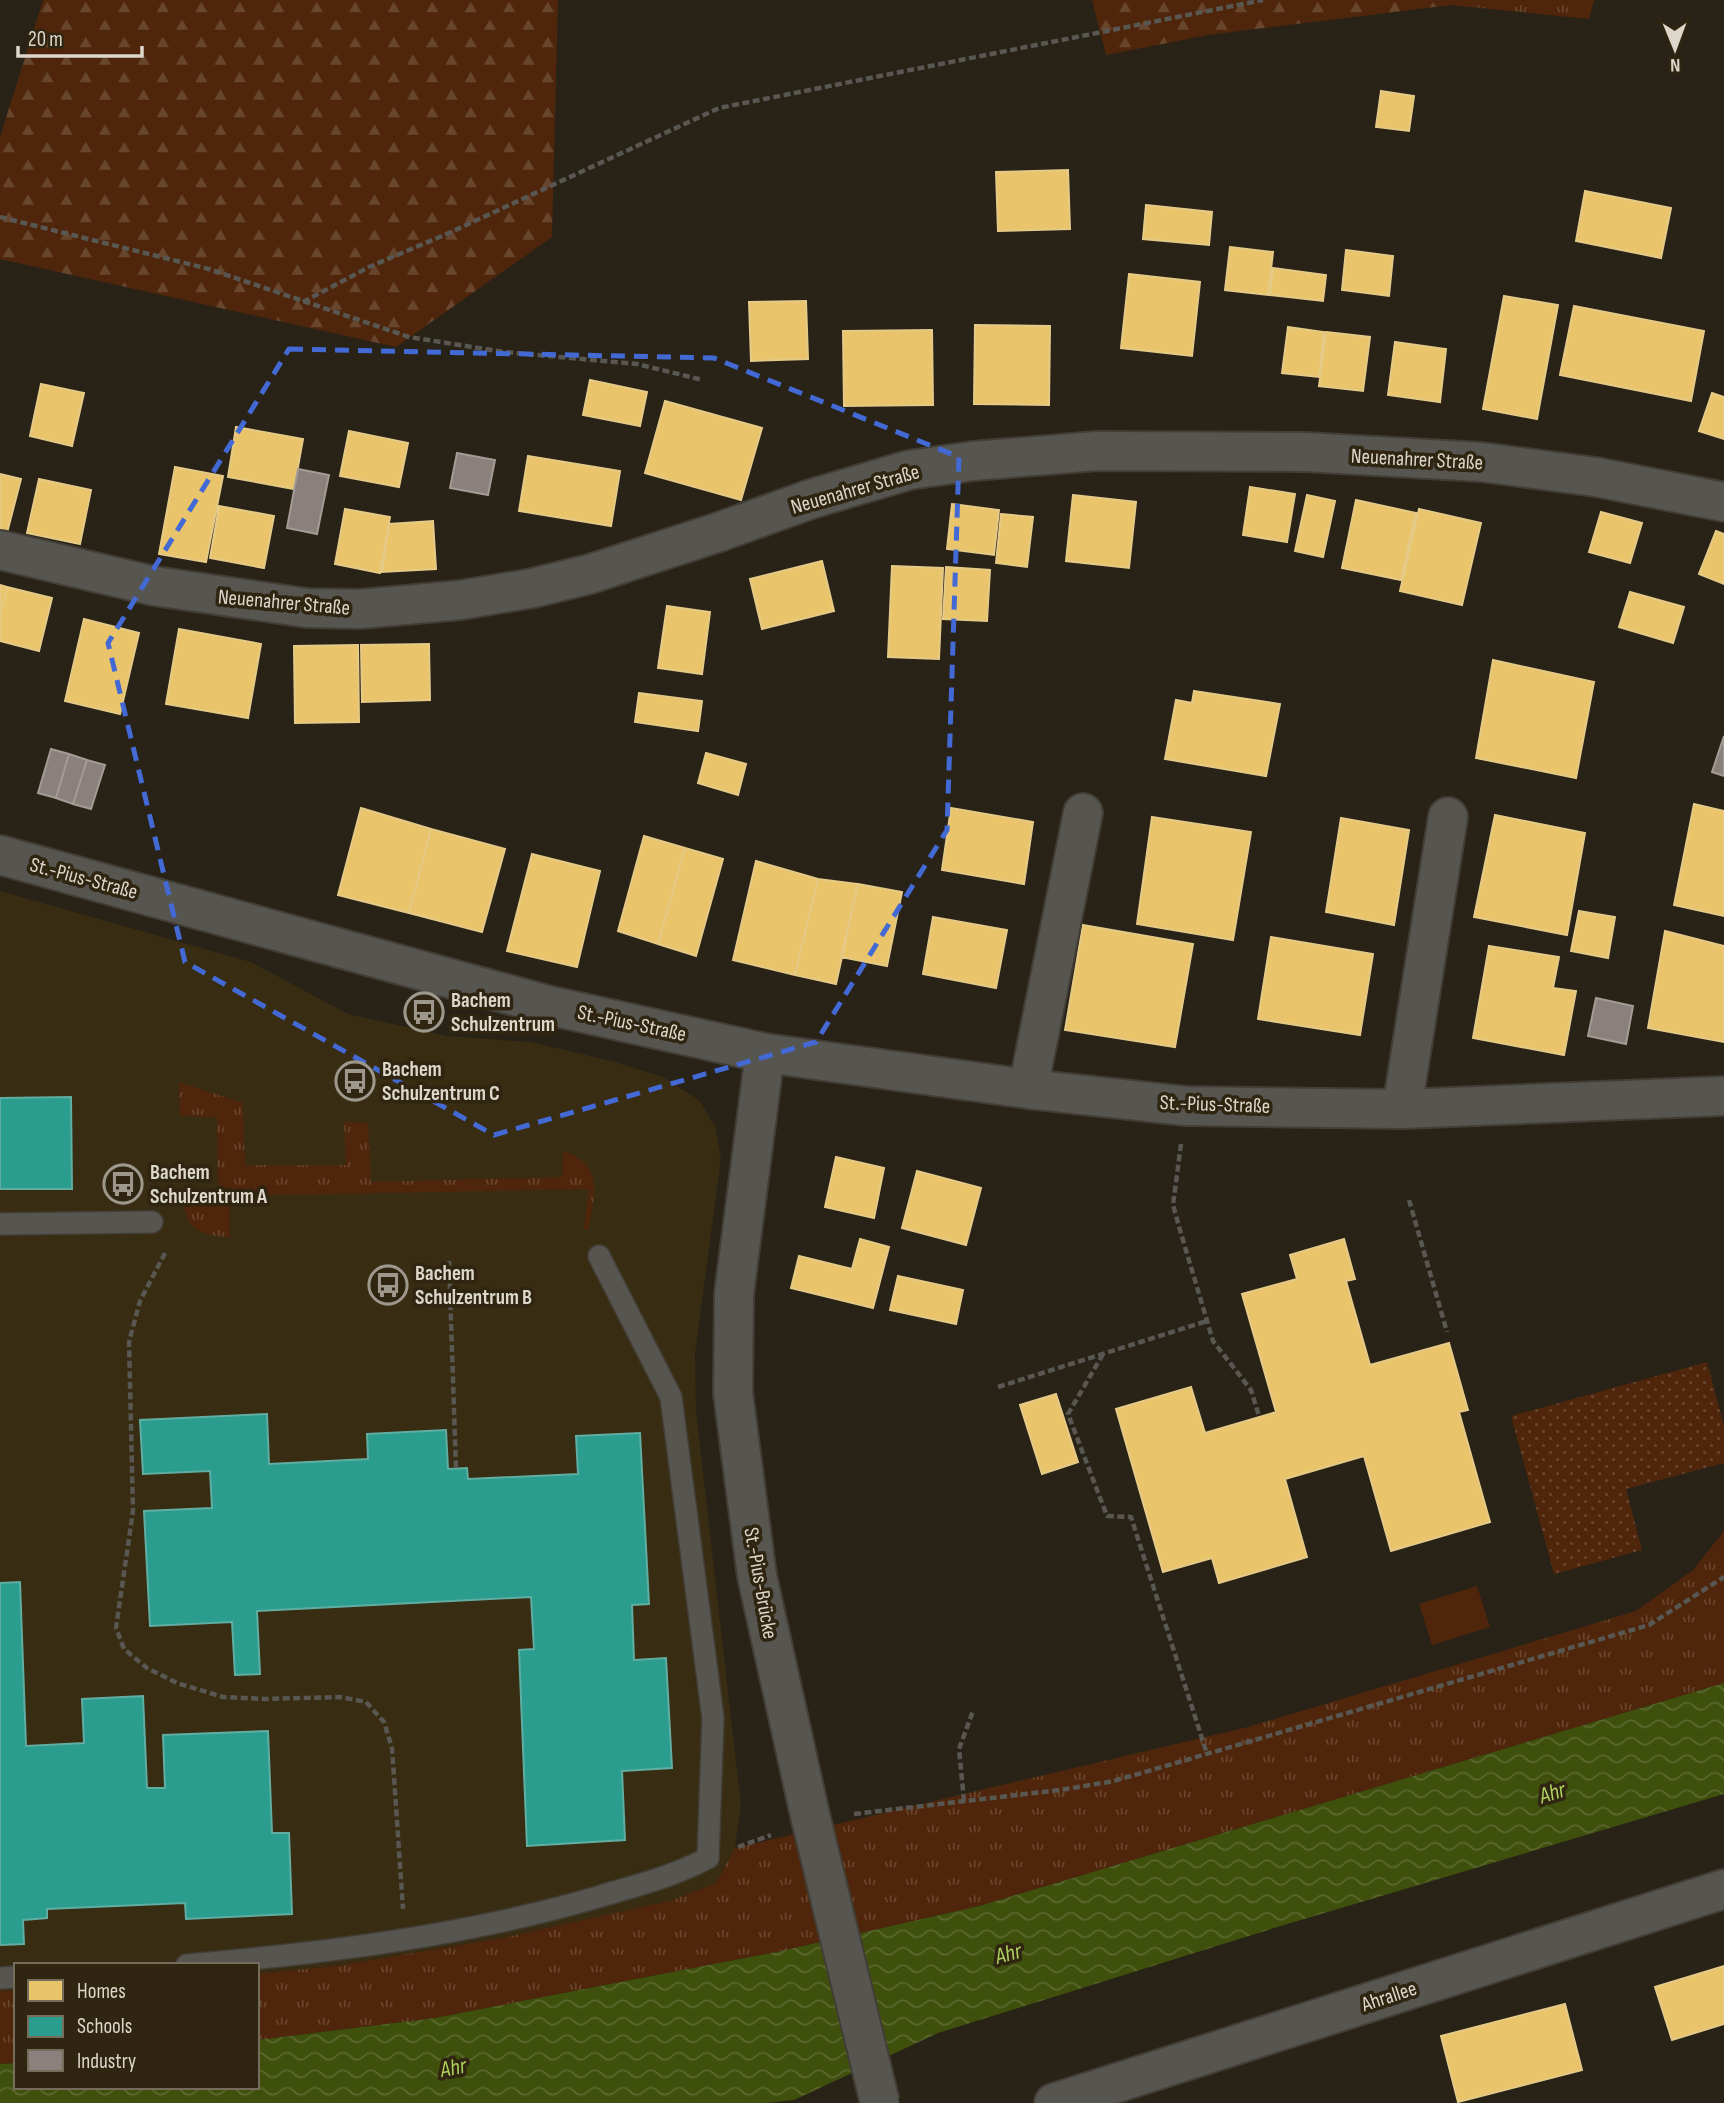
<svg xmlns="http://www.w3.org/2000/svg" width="1724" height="2103" viewBox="0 0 1724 2103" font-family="'Sofia Sans Condensed',sans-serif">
<defs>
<pattern id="grass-tufts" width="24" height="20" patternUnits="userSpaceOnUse" patternTransform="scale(1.75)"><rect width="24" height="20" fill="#4f260b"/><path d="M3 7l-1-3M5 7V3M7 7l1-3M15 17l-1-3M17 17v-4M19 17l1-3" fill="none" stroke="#68452d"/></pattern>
<pattern id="forest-firs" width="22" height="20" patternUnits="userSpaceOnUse" patternTransform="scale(1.75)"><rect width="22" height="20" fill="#4f260b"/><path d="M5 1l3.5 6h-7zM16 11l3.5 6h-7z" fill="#68452d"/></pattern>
<pattern id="park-dots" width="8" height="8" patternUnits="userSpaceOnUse" patternTransform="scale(1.75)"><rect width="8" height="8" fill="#4f260b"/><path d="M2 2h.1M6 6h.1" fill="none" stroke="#68452d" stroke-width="1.8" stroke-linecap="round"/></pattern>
<pattern id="water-waves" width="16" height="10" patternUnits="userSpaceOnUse" patternTransform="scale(1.75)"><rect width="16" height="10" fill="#3f4f0c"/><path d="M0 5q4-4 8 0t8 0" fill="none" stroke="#5a682e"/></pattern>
</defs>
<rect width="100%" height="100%" fill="#282217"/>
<path fill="#382c12" d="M 0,891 L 251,962 L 348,1014 L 447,1036 L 530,1042 L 612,1061 L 663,1077 L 699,1100 L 715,1126 L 721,1158 L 695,1354 L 696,1410 L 741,1805 L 735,1848 L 716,1883 L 673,1900 L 507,1937 L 342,1965 L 257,1974 L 257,1965 L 16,1965 L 16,1990 L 0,1991 Z"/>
<path fill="url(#grass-tufts)" d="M 1449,0 L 1594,0 L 1589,19 L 1451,5 Z
M 179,1082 L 243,1103 L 245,1165 L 346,1165 L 344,1122 L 368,1123 L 371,1182 L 562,1177 L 563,1151 C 605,1165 595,1196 588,1230 L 584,1229 L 589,1189 L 230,1196 L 230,1237 C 199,1236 184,1229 183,1195 L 218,1196 L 217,1117 L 180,1116 Z
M 1724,1531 L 1724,1683 L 979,1906 L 781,1951 L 435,2018 L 257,2040 L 257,1974 L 342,1965 L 507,1937 L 673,1900 L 716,1883 L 735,1848 L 1248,1727 L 1636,1611 L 1693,1570 Z
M 16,1990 L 16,2063 L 0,2064 L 0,1991 Z"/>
<path fill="url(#forest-firs)" d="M 43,0 L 558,0 L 552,237 L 396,347 L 0,259 L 0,137 Z
M 1092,0 L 1449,0 L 1451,5 L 1208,35 L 1106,55 Z"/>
<path fill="url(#park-dots)" d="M 1707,1362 L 1724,1426 L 1724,1463 L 1626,1489 L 1642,1550 L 1554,1574 L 1511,1416 Z"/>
<path fill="#4f260b" d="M 1477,1586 L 1490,1627 L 1432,1645 L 1419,1604 Z"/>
<path fill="url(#water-waves)" d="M 1724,1683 L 1724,1794 L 1274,1928 L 938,2033 L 794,2100 L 766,2103 L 0,2103 L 0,2064 L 16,2063 L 16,2087 L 257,2087 L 257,2040 L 435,2018 L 781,1951 L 979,1906 Z"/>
<path fill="#e9c46a" stroke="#e5ca87" stroke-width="2" d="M 1381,91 L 1414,96 L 1409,131 L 1376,127 Z
M 1068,170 L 1070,229 L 998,231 L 996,172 Z
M 1585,191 L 1671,208 L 1661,258 L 1576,241 Z
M 1146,205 L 1212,212 L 1209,245 L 1143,239 Z
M 1230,247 L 1273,252 L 1268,295 L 1225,290 Z
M 1346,250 L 1393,256 L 1389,296 L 1342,290 Z
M 1273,268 L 1326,275 L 1323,301 L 1270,295 Z
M 1129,274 L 1200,282 L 1192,356 L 1121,348 Z
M 1504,296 L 1558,305 L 1537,419 L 1483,409 Z
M 806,301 L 808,359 L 751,361 L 749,302 Z
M 1574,306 L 1704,331 L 1691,401 L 1560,375 Z
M 975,325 L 1050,326 L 1049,405 L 974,404 Z
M 1288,327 L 1324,332 L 1319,377 L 1282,373 Z
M 932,330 L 933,405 L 844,406 L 843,331 Z
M 1326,332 L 1370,337 L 1363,391 L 1319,386 Z
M 1395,342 L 1446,349 L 1440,402 L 1388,395 Z
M 590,380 L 647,392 L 640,426 L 583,415 Z
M 41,384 L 84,393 L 72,446 L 30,436 Z
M 1712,393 L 1724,397 L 1724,439 L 1699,431 Z
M 665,401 L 762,428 L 741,500 L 645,473 Z
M 236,427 L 303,439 L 294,489 L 228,477 Z
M 349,431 L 408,443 L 399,487 L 340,476 Z
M 528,456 L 620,471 L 611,526 L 519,511 Z
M 175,467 L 223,476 L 206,562 L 159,554 Z
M 0,474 L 21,479 L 7,533 L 0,532 Z
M 39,479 L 91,490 L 80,544 L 27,533 Z
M 1250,487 L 1295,494 L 1287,542 L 1243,535 Z
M 1073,495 L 1136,502 L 1129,568 L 1066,561 Z
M 1307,495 L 1335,501 L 1323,557 L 1295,551 Z
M 1356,500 L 1416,513 L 1401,580 L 1342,568 Z
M 952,504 L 999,510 L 994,555 L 947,549 Z
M 219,506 L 274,516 L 264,568 L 210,558 Z
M 345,509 L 390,517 L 380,573 L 335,564 Z
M 1419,509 L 1481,523 L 1462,605 L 1400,591 Z
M 1601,512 L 1642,523 L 1630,563 L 1589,552 Z
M 1001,514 L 1033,517 L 1027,567 L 996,563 Z
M 433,521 L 436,569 L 382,572 L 389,524 Z
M 1716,531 L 1724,534 L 1724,584 L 1699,574 Z
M 822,561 L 834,611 L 762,629 L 750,579 Z
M 892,566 L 943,568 L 939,659 L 888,657 Z
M 946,567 L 990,570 L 987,621 L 943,619 Z
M 0,585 L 7,587 L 0,615 Z
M 7,587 L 52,598 L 39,651 L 0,641 L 0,615 Z
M 1630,592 L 1684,607 L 1673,643 L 1619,627 Z
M 667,606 L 710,612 L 702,674 L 658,668 Z
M 84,619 L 139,633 L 120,714 L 65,701 Z
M 179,629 L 261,644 L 248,718 L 166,704 Z
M 429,644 L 430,700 L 362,702 L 361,645 Z
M 358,645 L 359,722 L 295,723 L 294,646 Z
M 1493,660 L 1594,682 L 1576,778 L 1476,758 Z
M 1194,691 L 1280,704 L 1266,776 L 1165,759 L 1176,700 L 1192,703 Z
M 639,693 L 702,701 L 698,731 L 635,722 Z
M 706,753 L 746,764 L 738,795 L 698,783 Z
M 1694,804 L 1724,811 L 1724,916 L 1674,905 Z
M 361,808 L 431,829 L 409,913 L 338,895 Z
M 951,808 L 1033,822 L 1024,884 L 942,870 Z
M 1495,815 L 1585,833 L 1567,935 L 1474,917 Z
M 1152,817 L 1251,832 L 1233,940 L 1137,924 Z
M 1341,818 L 1409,830 L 1394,925 L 1326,912 Z
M 431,829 L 505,849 L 482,932 L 409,913 Z
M 644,836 L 685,848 L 658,944 L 618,931 Z
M 685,848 L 723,859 L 696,956 L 658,944 Z
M 532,854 L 600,871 L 577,967 L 507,951 Z
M 756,861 L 818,879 L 795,975 L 733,960 Z
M 818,879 L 858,884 L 836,984 L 795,975 Z
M 858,884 L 902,892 L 887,966 L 841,957 Z
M 1579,911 L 1615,917 L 1608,958 L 1571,951 Z
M 933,917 L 1007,930 L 996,988 L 923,974 Z
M 1083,925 L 1193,944 L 1175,1047 L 1065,1030 Z
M 1665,931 L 1724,946 L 1724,1042 L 1648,1028 Z
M 1271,937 L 1373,954 L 1360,1035 L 1258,1019 Z
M 1489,946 L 1559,957 L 1553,988 L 1576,991 L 1564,1055 L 1473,1038 Z
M 836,1157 L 884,1168 L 874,1218 L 825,1207 Z
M 917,1171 L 981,1188 L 966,1245 L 902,1228 Z
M 860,1239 L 889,1247 L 873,1308 L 791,1288 L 799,1256 L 852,1269 Z
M 1344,1239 L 1355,1279 L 1346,1281 L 1370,1365 L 1449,1343 L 1468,1410 L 1459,1412 L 1490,1522 L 1391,1551 L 1364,1456 L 1285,1479 L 1307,1557 L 1219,1583 L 1212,1558 L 1163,1572 L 1116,1409 L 1191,1387 L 1205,1433 L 1276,1412 L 1242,1294 L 1297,1279 L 1290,1255 Z
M 898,1276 L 963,1290 L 956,1324 L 890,1310 Z
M 1056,1394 L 1078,1462 L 1042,1474 L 1020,1405 Z
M 1724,1966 L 1724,2024 L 1672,2040 L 1655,1987 Z
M 1565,2004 L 1582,2070 L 1458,2102 L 1441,2036 Z"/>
<path fill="#2a9d8f" stroke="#60aea1" stroke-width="2" d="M 71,1097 L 72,1189 L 0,1189 L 0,1098 Z
M 267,1414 L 269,1464 L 368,1459 L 367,1434 L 446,1430 L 448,1469 L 467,1468 L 468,1479 L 578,1474 L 576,1436 L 640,1433 L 649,1604 L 632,1605 L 634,1660 L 666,1658 L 672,1768 L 622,1771 L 625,1840 L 527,1846 L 519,1650 L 534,1649 L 531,1597 L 257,1611 L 260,1674 L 235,1675 L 232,1622 L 150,1626 L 144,1511 L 212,1508 L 210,1471 L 143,1474 L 140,1420 Z
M 20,1582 L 26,1746 L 84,1743 L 82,1699 L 143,1696 L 147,1788 L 165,1788 L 163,1735 L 268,1731 L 272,1833 L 289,1833 L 292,1914 L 186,1919 L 185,1903 L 47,1909 L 47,1918 L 23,1920 L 24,1944 L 0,1945 L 0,1583 Z"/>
<path fill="#8a817c" stroke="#a39b94" stroke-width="2" d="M 457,453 L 495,460 L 488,495 L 450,488 Z
M 298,469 L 329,475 L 317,534 L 287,528 Z
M 1724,736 L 1724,776 L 1712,772 Z
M 51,749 L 69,754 L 56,798 L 38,793 Z
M 69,754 L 87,760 L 73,804 L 56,798 Z
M 87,760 L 105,765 L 91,809 L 73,804 Z
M 1596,998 L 1633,1006 L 1626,1044 L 1588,1036 Z"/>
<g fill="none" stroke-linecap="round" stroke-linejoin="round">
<g stroke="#433e35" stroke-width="24">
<path id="service" d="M 0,1224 L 152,1222
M 187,1965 C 325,1953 464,1936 598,1897 C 637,1885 672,1877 708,1858 L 713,1718 L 671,1397 L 599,1256
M 0,1978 L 16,1977"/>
</g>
<g stroke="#433e35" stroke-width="42">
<path id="minor" d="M 0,550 L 154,586 L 307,608 L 360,609 L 461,600 L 533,588 L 590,574 L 719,532 L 811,499 L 909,470 L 973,461 L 1097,451 L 1305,452 L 1481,462 L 1596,477 L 1724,502
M 0,855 L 547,1005 L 765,1053 L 1028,1089 L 1186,1106 L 1402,1109 L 1724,1096
M 765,1053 L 734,1294 L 733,1393 L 757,1576 L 810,1815
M 1028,1089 L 1083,813
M 1402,1109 L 1448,817
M 1054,2103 L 1724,1889"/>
</g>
<path stroke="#585752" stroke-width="4.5" stroke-dasharray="7 3.5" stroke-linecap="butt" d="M 0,217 L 209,269 L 409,337 L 504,352 L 637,364 L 703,380
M 303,302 L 369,267 L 449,233 L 719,108 L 1263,0
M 1181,1144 L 1173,1205 L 1180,1230 L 1213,1341 L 1251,1390 L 1259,1416
M 1409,1200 L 1447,1332
M 165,1253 L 140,1301 L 129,1342 L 133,1511 L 116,1628 L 124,1649 L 147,1668 L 177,1683 L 223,1697 L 265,1699 L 340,1697 L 366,1702 L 384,1722 L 392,1748 L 403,1909
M 449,1261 L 456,1469
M 1103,1354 L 1068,1414 L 1107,1516 L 1131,1517 L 1207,1754
M 998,1387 L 1207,1321
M 964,1801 L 959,1749 L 973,1711
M 854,1814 L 1060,1790 L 1114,1781 L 1649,1625 L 1724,1577
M 738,1847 L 771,1835"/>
<use href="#service" stroke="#565550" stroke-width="21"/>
<use href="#minor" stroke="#565550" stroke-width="38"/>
<g stroke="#433e35" stroke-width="42" stroke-linecap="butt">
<path id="minor-bridge" d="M 810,1815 L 880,2103"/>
</g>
<use href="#minor-bridge" stroke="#565550" stroke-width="38"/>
</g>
<path fill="none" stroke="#4369d5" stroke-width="5" stroke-dasharray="14 9" stroke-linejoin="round" d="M 289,349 L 714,358 L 959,457 L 947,830 L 816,1042 L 494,1135 L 185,962 L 108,643 Z"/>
<defs>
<g id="bus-ring" transform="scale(2.0125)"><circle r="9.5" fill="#2f2510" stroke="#9e988c" stroke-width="1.5"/><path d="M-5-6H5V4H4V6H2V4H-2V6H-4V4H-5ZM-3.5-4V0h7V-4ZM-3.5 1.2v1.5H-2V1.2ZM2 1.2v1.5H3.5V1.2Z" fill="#9e988c"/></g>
</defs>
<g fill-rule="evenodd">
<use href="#bus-ring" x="424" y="1012"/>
<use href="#bus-ring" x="355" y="1081"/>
<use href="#bus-ring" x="123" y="1184"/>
<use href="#bus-ring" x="388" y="1285"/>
</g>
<g text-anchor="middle" stroke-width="7" stroke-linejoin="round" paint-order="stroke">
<g font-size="21" fill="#ddd7cb" stroke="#2f2510">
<text transform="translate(1417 459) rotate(3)" y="7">Neuenahrer Straße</text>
<text transform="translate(855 489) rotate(-16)" y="7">Neuenahrer Straße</text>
<text transform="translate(284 602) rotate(5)" y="7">Neuenahrer Straße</text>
<text transform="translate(84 878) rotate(15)" y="7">St.-Pius-Straße</text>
<text transform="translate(632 1023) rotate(12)" y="7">St.-Pius-Straße</text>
<text transform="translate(1215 1104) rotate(2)" y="7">St.-Pius-Straße</text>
<text transform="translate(761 1583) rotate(80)" y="7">St.-Pius-Brücke</text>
<text transform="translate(1389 1996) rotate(-18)" y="7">Ahrallee</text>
</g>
<g font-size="21" font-weight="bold" fill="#ddd7cb" stroke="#2f2510" text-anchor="start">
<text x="451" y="1007">Bachem<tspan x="451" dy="24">Schulzentrum</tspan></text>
<text x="382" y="1076">Bachem<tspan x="382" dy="24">Schulzentrum C</tspan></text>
<text x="150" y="1179">Bachem<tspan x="150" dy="24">Schulzentrum A</tspan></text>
<text x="415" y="1280">Bachem<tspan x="415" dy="24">Schulzentrum B</tspan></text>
</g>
<g font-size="23" font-style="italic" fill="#afd15d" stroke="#2f2510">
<text transform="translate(1552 1792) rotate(-17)" y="8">Ahr</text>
<text transform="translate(1008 1953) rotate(-15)" y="8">Ahr</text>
<text transform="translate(453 2067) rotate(-11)" y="8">Ahr</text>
</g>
</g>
<rect x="14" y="1963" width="245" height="126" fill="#2f2510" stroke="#756c5b" stroke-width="2"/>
<rect x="28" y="1980" width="35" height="21" fill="#e9c46a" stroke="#756c5b" stroke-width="2"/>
<text x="77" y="1998" font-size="21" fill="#ddd7cb">Homes</text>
<rect x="28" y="2016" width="35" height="21" fill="#2a9d8f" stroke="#756c5b" stroke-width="2"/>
<text x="77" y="2033" font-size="21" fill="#ddd7cb">Schools</text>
<rect x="28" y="2050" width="35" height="21" fill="#8a817c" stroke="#756c5b" stroke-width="2"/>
<text x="77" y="2068" font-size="21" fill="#ddd7cb">Industry</text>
<g transform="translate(1675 49) rotate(179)" stroke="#2f2510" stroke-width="5" paint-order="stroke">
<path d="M0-5L12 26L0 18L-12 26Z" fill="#ddd7cb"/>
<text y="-10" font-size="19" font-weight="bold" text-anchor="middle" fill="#ddd7cb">N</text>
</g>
<path d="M18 46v10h124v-10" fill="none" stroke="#ddd7cb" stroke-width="3.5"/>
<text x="28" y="46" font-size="21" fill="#ddd7cb" stroke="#2f2510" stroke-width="5" paint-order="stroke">20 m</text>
</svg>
